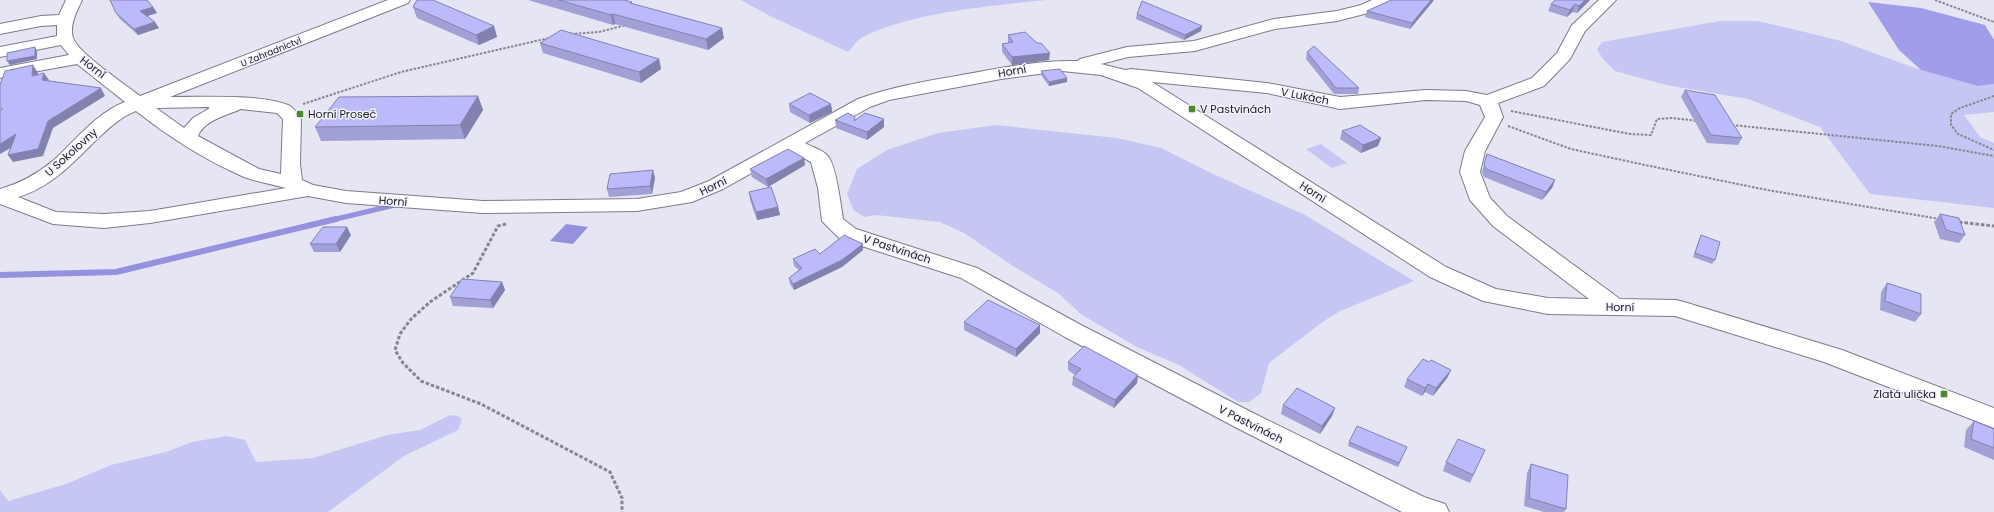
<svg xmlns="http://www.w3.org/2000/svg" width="1994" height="512" viewBox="0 0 1994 512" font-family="Poppins,sans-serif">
<rect width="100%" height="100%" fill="#e5e5f3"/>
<path fill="#c6c6f5" d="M 741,0 L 1046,0 C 991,6 912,12 863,37 C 857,40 852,48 848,52 L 770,16 Z
M 1720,21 L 1758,21 L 1809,33 L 1841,41 L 1915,68 L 1978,86 L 1994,84 L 1994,112 L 1964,115 L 1980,137 L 1994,143 L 1994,208 L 1870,194 L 1820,127 L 1748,99 L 1666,85 L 1615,71 L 1603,59 L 1597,49 L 1602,42 Z
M 996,125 L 1117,138 L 1161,148 L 1213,174 L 1305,215 L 1414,281 L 1340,311 L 1321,323 L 1269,363 L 1261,393 L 1249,402 L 1238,402 L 1181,366 L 1137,347 L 1082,315 L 1058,293 L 1013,266 L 964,233 L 940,222 L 876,215 L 865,217 L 854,211 L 847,194 L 857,169 L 887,150 L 938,133 Z
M 1321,144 L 1347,163 L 1332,168 L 1306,149 Z
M 450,415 L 458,416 L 462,419 L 458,430 L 404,456 L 328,512 L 0,512 L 0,490 L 8,501 L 66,484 L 111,465 L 166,452 L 192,442 L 227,436 L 245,440 L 256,462 L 313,458 L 387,435 L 420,430 Z"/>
<path fill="#a09deb" d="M 1868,2 L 1921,8 L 1985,25 L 1994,40 L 1994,84 L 1978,86 L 1921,70 L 1899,50 Z"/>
<path fill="#9491df" d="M 566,224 L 588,227 L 573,244 L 550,241 Z"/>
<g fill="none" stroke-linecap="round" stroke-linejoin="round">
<path stroke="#9491df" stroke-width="5" d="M 332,220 L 395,205"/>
<path stroke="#9491df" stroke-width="6" d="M 0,275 L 116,272 L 336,219"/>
<g stroke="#7c7c89" stroke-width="2">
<path id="minor" d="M 66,0 L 82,0 C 77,11 69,25 73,38 C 78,53 126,85 140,96 L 388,0 L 410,0 L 408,3 L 170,97 C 200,97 263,94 288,105 C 293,107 298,114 301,118 L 300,164 L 302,180 L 313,185 L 346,191 L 483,201 L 637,199 L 681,192 L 709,181 L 858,99 C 891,87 927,81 962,75 C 1001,68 1039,60 1078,61 L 1080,59 L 1127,47 L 1194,41 L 1274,19 L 1337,11 L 1361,5 L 1372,0 L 1392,0 L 1390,3 L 1372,12 L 1337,21 L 1275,29 L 1195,51 L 1128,57 L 1101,64 L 1125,70 L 1131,69 L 1267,83 L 1340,97 L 1426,90 L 1466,91 L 1487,95 L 1532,78 L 1557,53 L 1572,25 L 1599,0 L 1616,0 L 1585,31 L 1570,59 L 1544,86 L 1498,103 L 1503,117 L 1485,151 L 1480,172 L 1490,198 L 1507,216 L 1620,299 L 1676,300 L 1684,302 L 1842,350 L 1994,408 L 1994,428 L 1824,362 L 1675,316 L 1548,314 L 1483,301 L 1430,277 L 1138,88 L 1101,75 L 1062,71 L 1001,79 L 889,100 L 870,107 L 805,143 C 812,147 822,150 827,155 C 836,163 841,206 843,219 L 856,229 L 977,268 L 1081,325 L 1255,414 L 1424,497 L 1445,504 L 1449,512 L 1402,512 L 1237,428 L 1065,337 L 961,278 L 840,239 L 822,221 L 818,188 L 811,162 L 791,151 L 723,189 L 692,202 L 637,211 L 483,213 L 346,203 L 308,196 L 150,223 L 104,228 L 53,224 L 0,204 L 0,189 C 21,183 37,174 54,160 C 76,140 96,113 125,102 L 77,64 L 0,78 L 0,68 L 69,55 L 61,45 L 0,57 L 0,47 L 57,36 L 57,25 L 41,26 L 0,34 L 0,24 L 41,16 L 59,15 ZM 1152,82 L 1267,93 L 1340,109 L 1426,100 L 1466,101 L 1480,105 L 1485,117 L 1465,151 L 1460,172 L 1470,200 L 1493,226 L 1589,299 L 1548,298 L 1496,289 L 1446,267 ZM 156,108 L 208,107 L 210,108 L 193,118 L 184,128 ZM 241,109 L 277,113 L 283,119 L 281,174 L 259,169 L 198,136 C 204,120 228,115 241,109 ZM 136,111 C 169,137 205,160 244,177 C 257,182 272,184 286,188 L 150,211 L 104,214 L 56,212 L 18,197 C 49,188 70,166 92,144 C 105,132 119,117 136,111 Z"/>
</g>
<path stroke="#86868f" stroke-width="2" stroke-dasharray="2.5 1.5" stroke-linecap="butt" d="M 1935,0 L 1994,22
M 571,34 L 599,32 L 626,25
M 1994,96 L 1960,108 L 1951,114 L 1951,125 L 1958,134 L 1994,150
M 303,104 L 401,72 L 549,38
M 1511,111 L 1630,134 L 1651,135 L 1657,119 L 1672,118 L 1698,121
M 1732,125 L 1938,146 L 1994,156
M 1508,126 L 1571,149 L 1645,165 L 1767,190 L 1940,219"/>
<path stroke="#86868f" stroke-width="3" stroke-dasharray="3.5 2" stroke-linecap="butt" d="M 1959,222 L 1994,226
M 506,224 L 498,226 L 473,273 L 430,302 L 411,319 L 400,334 L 395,350 L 403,363 L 421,381 L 481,404 L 610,472 L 622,498 L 622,512"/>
<use href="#minor" fill="#fff" fill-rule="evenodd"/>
</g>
<path fill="#a1a0d7" d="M 528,0 L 624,0 L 633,4 L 724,38 L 708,50 L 615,24 L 613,25 Z
M 1391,0 L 1434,0 L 1410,29 L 1365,17 L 1367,11 Z
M 1555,0 L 1590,0 L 1577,13 L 1572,12 L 1567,17 L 1548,11 L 1551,4 Z
M 153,7 L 157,13 L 147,16 L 159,28 L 138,35 L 120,19 L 116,13 Z
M 413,7 L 494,26 L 497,37 L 479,45 L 417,18 Z
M 1137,14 L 1202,26 L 1201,31 L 1184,40 L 1136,19 Z
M 1008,35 L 1049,60 L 1012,65 L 1002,52 L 1002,44 L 1008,43 Z
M 540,43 L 659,59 L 661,69 L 641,83 L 543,53 Z
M 1307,52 L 1359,88 L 1358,94 L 1334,94 L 1306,59 Z
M 1041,71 L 1067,82 L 1049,86 L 1041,75 Z
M 1685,90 L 1742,138 L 1738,145 L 1707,143 L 1681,97 Z
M 478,96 L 483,110 L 465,139 L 321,141 L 315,127 Z
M 789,104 L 831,104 L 832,112 L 810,123 L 790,112 Z
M 884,119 L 884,127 L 867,140 L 836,128 L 835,120 Z
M 1342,131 L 1381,138 L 1378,146 L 1361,153 L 1340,139 Z
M 1487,154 L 1555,180 L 1552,188 L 1542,200 L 1484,177 L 1482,172 Z
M 804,158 L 805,165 L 768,187 L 752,177 L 750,169 Z
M 653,170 L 655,178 L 652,194 L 609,197 L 607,189 Z
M 749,192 L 778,207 L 780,215 L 757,220 L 750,200 Z
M 1940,214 L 1965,235 L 1959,243 L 1940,239 L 1934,222 Z
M 351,235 L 340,252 L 314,252 L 310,244 Z
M 1701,235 L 1715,260 L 1712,264 L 1693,257 L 1699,240 Z
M 863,250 L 842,267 L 794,290 L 790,284 L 789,278 L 799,270 L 794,266 L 793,259 L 820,254 Z
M 502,282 L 505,290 L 493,308 L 453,306 L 450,297 Z
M 1887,283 L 1921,314 L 1915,322 L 1880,310 L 1881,292 Z
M 964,322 L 1040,333 L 1016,357 L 964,330 Z
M 1068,362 L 1138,375 L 1137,383 L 1114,408 L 1072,385 L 1073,377 L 1075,375 L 1068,370 Z
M 1429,362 L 1451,370 L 1447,378 L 1433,396 L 1425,392 L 1422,396 L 1404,387 L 1407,379 Z
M 1283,405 L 1335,408 L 1332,416 L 1320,434 L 1281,414 Z
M 1974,421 L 1994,429 L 1994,460 L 1964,447 L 1966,430 Z
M 1349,442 L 1407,447 L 1398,467 L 1348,446 Z
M 1485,450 L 1470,483 L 1443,471 L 1446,462 Z
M 1531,464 L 1566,509 L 1564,512 L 1544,512 L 1524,506 L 1527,473 Z"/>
<path fill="#8382af" d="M 1431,0 L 1434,0 L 1410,29 L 1412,23 Z
M 1585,0 L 1590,0 L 1577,13 L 1579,6 Z
M 1575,4 L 1572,12 L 1567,17 L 1570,10 Z
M 153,7 L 157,13 L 144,17 L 140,11 Z
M 613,14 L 615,24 L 613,25 L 611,15 Z
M 155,22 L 159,28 L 138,35 L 134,29 Z
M 494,26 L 497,37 L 479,45 L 476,35 Z
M 1202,26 L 1201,31 L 1184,40 L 1185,35 Z
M 722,28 L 724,38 L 708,50 L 706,39 Z
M 35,47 L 37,51 L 37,59 L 10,65 L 7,61 Z
M 1050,53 L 1049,60 L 1012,65 L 1012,57 Z
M 659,59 L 661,69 L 641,83 L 639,72 Z
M 33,65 L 38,73 L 36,83 L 32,76 Z
M 44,73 L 49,80 L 47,87 L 42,80 Z
M 1067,78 L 1067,82 L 1049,86 L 1049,82 Z
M 101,88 L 105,96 L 53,128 L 43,156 L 13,162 L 8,155 L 48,121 Z
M 478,96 L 483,110 L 465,139 L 460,125 Z
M 831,104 L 832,112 L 810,123 L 809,115 Z
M 884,119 L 884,127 L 867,140 L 867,132 Z
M 16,134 L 21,142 L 0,154 L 0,144 Z
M 1381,138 L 1378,146 L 1361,153 L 1363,145 Z
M 804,158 L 805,165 L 768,187 L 766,179 Z
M 653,170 L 655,178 L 652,194 L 650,186 Z
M 1555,180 L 1552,188 L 1542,200 L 1546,192 Z
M 778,207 L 780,215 L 757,220 L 756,212 Z
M 347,227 L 351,235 L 340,252 L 336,244 Z
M 863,244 L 863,250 L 842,267 L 794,290 L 793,284 Z
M 502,282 L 505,290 L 493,308 L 490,300 Z
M 1040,325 L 1040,333 L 1016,357 L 1016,349 Z
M 1451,370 L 1447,378 L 1433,396 L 1436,388 Z
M 1138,375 L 1137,383 L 1114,408 L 1115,400 Z
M 1428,384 L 1425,392 L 1422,396 L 1425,388 Z
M 1335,408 L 1332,416 L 1320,434 L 1322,426 Z"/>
<path fill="#bbbafa" stroke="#8382af" d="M 110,0 L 147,0 L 153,7 L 140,11 L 155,22 L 134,29 L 116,13 Z
M 417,0 L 433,0 L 494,26 L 476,35 L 413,7 Z
M 559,0 L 624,0 L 632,2 L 630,3 L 722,28 L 706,39 L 613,14 L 611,15 Z
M 1391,0 L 1431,0 L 1412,23 L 1367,11 Z
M 1555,0 L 1585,0 L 1579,6 L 1575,4 L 1570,10 L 1551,4 Z
M 1142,1 L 1202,26 L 1185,35 L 1137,14 Z
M 561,30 L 659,59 L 639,72 L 540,43 Z
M 1025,32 L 1037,43 L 1041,43 L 1050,53 L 1012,57 L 1002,44 L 1013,42 L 1008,35 Z
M 1314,46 L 1359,88 L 1336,88 L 1307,52 Z
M 35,47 L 35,56 L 7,61 L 7,53 Z
M 33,65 L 32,76 L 44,73 L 42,80 L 101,88 L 48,121 L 38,149 L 8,155 L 16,134 L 0,144 L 0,111 L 3,109 L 0,109 L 0,85 L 5,71 Z
M 1060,69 L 1067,78 L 1049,82 L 1041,71 Z
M 1685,90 L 1715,95 L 1742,138 L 1711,135 Z
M 810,93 L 831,104 L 809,115 L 789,104 Z
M 478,96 L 460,125 L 315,127 L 339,97 Z
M 848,113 L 855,117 L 854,121 L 865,113 L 884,119 L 867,132 L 835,120 Z
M 1360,125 L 1381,138 L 1363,145 L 1342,131 Z
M 788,149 L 804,158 L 766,179 L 750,169 Z
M 1487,154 L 1555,180 L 1546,192 L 1486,169 L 1484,164 Z
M 653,170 L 650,186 L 607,189 L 610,174 Z
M 771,187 L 778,207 L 756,212 L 749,192 Z
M 1940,214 L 1959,218 L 1965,235 L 1946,230 Z
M 323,227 L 347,227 L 336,244 L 310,244 Z
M 844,235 L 863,244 L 842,260 L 793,284 L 789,278 L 802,268 L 793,259 L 815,249 L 820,254 Z
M 1701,235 L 1720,242 L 1715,260 L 1695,253 Z
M 462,279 L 502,282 L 490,300 L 450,297 Z
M 1887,283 L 1921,294 L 1921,314 L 1885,301 Z
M 988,300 L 1040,325 L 1016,349 L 964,322 Z
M 1084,346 L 1138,375 L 1115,400 L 1073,377 L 1081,369 L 1068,362 Z
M 1423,359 L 1429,362 L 1431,360 L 1451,370 L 1436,388 L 1428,384 L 1425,388 L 1407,379 Z
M 1297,388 L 1335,408 L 1322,426 L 1283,405 Z
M 1974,421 L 1994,429 L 1994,448 L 1971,439 Z
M 1357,426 L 1407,447 L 1399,463 L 1349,442 Z
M 1458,439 L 1485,450 L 1473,475 L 1446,462 Z
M 1531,464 L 1568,475 L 1566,509 L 1529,498 Z"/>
<g fill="#4f8925" stroke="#f2f3fe" stroke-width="1.5">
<rect x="1188" y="105" width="8" height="8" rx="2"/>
<rect x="296" y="110" width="8" height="8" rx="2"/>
<rect x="1940" y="390" width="8" height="8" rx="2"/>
</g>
<g text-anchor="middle" stroke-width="3" stroke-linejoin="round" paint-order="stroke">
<g font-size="9" fill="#1b1b20" stroke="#f2f3fe">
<text transform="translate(271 52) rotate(-22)" y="3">U Zahradnictví</text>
</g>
<g font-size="11" fill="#1b1b20" stroke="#f2f3fe">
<text transform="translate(93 67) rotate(38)" y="4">Horní</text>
<text transform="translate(1012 71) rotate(-10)" y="4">Horní</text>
<text transform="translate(1305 96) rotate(11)" y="4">V Lukách</text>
<text transform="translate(71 152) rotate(-42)" y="4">U Sokolovny</text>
<text transform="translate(713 186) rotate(-26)" y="4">Horní</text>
<text transform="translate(1313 192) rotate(33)" y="4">Horní</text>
<text transform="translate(393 201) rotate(4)" y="4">Horní</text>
<text transform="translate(897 249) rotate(18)" y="4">V Pastvinách</text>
<text transform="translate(1620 307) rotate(1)" y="4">Horní</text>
<text transform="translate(1251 424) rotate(27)" y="4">V Pastvinách</text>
</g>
<g font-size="11" fill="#1b1b20" stroke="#f2f3fe" text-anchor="start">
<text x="1200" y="113">V Pastvinách</text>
<text x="308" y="118">Horní Proseč</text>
<text x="1936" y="398" text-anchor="end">Zlatá ulička</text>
</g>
</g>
</svg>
